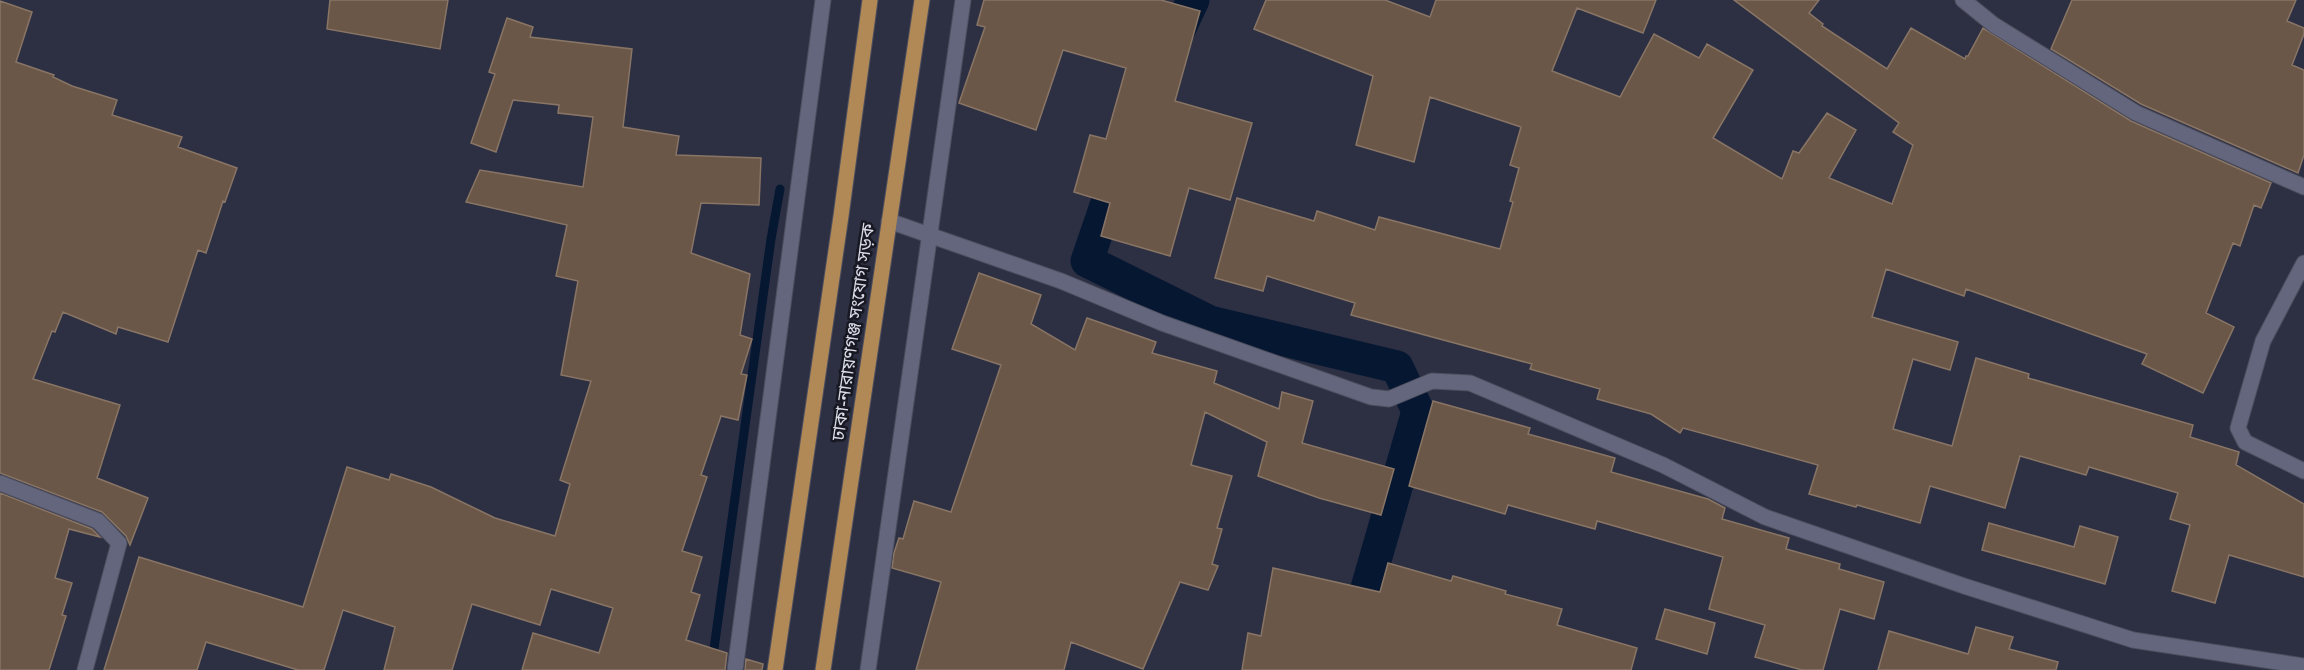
<svg xmlns="http://www.w3.org/2000/svg" width="2304" height="670" viewBox="0 0 2304 670" font-family="Signika,'Noto Sans Bengali',sans-serif">
<rect width="100%" height="100%" fill="#2d3043"/>
<g fill="none" stroke-linecap="round" stroke-linejoin="round">
<path stroke="#061732" stroke-width="9" d="M 711,670 L 771,239 L 780,189"/>
<path stroke="#061732" stroke-width="33" d="M 1170,49 L 1193,0
M 1122,159 L 1087,261 L 1210,322 L 1397,367 L 1418,411 L 1352,640 L 1351,670"/>
</g>
<path fill="#6a5748" stroke="#897565" stroke-width="1.5" d="M 330,0 L 448,0 L 440,49 L 327,29 Z
M 984,0 L 1161,0 L 1200,11 L 1175,101 L 1252,123 L 1230,200 L 1189,188 L 1170,256 L 1101,236 L 1110,203 L 1074,192 L 1090,135 L 1106,139 L 1126,68 L 1063,50 L 1036,130 L 959,103 L 985,27 L 977,25 Z
M 1266,0 L 1385,0 L 1430,17 L 1436,0 L 1656,0 L 1643,33 L 1577,8 L 1552,71 L 1620,97 L 1654,34 L 1699,58 L 1707,44 L 1753,70 L 1713,138 L 1782,179 L 1793,151 L 1799,153 L 1827,113 L 1856,130 L 1829,178 L 1892,204 L 1913,145 L 1893,132 L 1899,123 L 1734,0 L 1819,0 L 1809,13 L 1823,24 L 1822,26 L 1887,69 L 1911,28 L 1965,59 L 1966,56 L 1968,56 L 1983,28 L 2131,121 L 2271,183 L 2261,208 L 2254,205 L 2240,246 L 2233,243 L 2206,313 L 2234,327 L 2203,393 L 2142,364 L 2147,354 L 1966,289 L 1964,296 L 1886,269 L 1872,317 L 1958,342 L 1950,370 L 1913,359 L 1893,429 L 1952,446 L 1976,358 L 2029,374 L 2028,378 L 2193,425 L 2190,437 L 2239,452 L 2236,465 L 2304,504 L 2304,577 L 2229,555 L 2215,603 L 2172,591 L 2190,525 L 2170,519 L 2178,493 L 2089,467 L 2086,475 L 2020,456 L 2005,508 L 1930,486 L 1920,523 L 1857,505 L 1856,507 L 1809,494 L 1818,465 L 1683,428 L 1680,433 L 1651,414 L 1597,399 L 1600,389 L 1530,369 L 1532,364 L 1351,315 L 1355,303 L 1267,276 L 1263,291 L 1215,278 L 1237,198 L 1314,221 L 1317,211 L 1375,230 L 1379,217 L 1500,249 L 1513,202 L 1510,201 L 1519,168 L 1510,165 L 1521,127 L 1430,97 L 1414,162 L 1356,145 L 1373,76 L 1254,29 Z
M 2072,0 L 2296,0 L 2287,21 L 2304,28 L 2304,34 L 2292,65 L 2304,70 L 2304,155 L 2298,173 L 2141,104 L 2051,49 Z
M 0,1 L 32,12 L 16,62 L 54,75 L 53,77 L 72,86 L 117,100 L 112,115 L 182,137 L 178,147 L 237,168 L 225,202 L 223,201 L 206,253 L 198,250 L 168,342 L 118,327 L 116,334 L 63,312 L 55,332 L 52,331 L 33,379 L 120,405 L 97,478 L 148,498 L 130,545 L 126,536 L 102,512 L 0,473 Z
M 507,18 L 533,27 L 530,37 L 632,49 L 623,127 L 679,136 L 676,155 L 761,158 L 759,205 L 701,203 L 691,253 L 750,274 L 740,335 L 752,339 L 741,374 L 747,375 L 738,420 L 721,416 L 701,475 L 707,477 L 682,551 L 702,557 L 691,592 L 700,595 L 686,640 L 727,653 L 725,670 L 522,670 L 533,633 L 599,653 L 613,608 L 551,589 L 540,625 L 472,604 L 452,670 L 384,670 L 395,627 L 343,610 L 324,670 L 298,670 L 206,642 L 197,670 L 104,670 L 139,557 L 303,607 L 347,467 L 389,480 L 391,474 L 431,487 L 495,518 L 555,536 L 570,484 L 560,480 L 591,381 L 561,375 L 578,281 L 556,276 L 567,225 L 466,202 L 480,170 L 583,187 L 593,117 L 558,113 L 559,105 L 513,100 L 496,152 L 471,143 L 495,74 L 489,72 Z
M 979,273 L 1041,295 L 1031,324 L 1075,350 L 1087,318 L 1156,342 L 1152,353 L 1217,371 L 1214,383 L 1279,409 L 1282,392 L 1313,401 L 1302,443 L 1394,469 L 1381,515 L 1319,498 L 1258,476 L 1267,442 L 1205,412 L 1191,465 L 1232,476 L 1217,528 L 1222,529 L 1212,564 L 1218,566 L 1208,590 L 1180,582 L 1143,669 L 1071,642 L 1064,670 L 916,670 L 941,582 L 892,568 L 894,553 L 899,538 L 903,539 L 914,501 L 951,512 L 1001,365 L 952,349 Z
M 1433,401 L 1530,428 L 1528,434 L 1615,458 L 1611,472 L 1708,499 L 1725,508 L 1722,519 L 1789,538 L 1786,549 L 1840,564 L 1839,569 L 1884,582 L 1874,619 L 1840,609 L 1823,670 L 1802,670 L 1755,657 L 1765,625 L 1709,609 L 1723,557 L 1597,521 L 1595,529 L 1508,505 L 1505,514 L 1409,486 Z
M 0,493 L 92,529 L 100,537 L 69,529 L 55,578 L 72,583 L 62,615 L 66,616 L 49,670 L 0,670 Z
M 1989,523 L 2074,547 L 2080,526 L 2118,537 L 2105,584 L 1982,550 Z
M 1388,563 L 1451,581 L 1453,576 L 1506,591 L 1505,594 L 1562,609 L 1557,625 L 1637,648 L 1631,670 L 1242,670 L 1248,633 L 1261,636 L 1273,568 L 1380,592 Z
M 1665,609 L 1715,623 L 1707,654 L 1656,639 Z
M 1976,627 L 2013,637 L 2009,649 L 2058,662 L 2056,670 L 1878,670 L 1889,631 L 1968,654 Z
M 746,659 L 763,664 L 762,670 L 745,670 Z"/>
<g fill="none" stroke-linecap="round" stroke-linejoin="round">
<g stroke="#4d4e5e" stroke-width="17">
<path id="minor" d="M 1963,0 L 1994,25 L 2136,113 L 2304,187
M 889,221 L 1061,281 L 1162,323 L 1371,397 L 1389,399 L 1432,381 L 1470,383 L 1663,465 L 1765,517 L 1964,586 L 2133,640 L 2304,666
M 2304,263 L 2263,341 L 2238,428 L 2245,442 L 2304,471
M 0,483 L 98,521 L 119,543 L 85,670
M 735,670 L 823,0
M 868,670 L 963,0"/>
</g>
<g stroke="#4d4e5e" stroke-width="17">
<path id="major" d="M 775,670 L 841,216 L 870,0
M 823,670 L 922,0"/>
</g>
<use href="#minor" stroke="#63667c" stroke-width="15"/>
<use href="#major" stroke="#b18956" stroke-width="15"/>
</g>
<g text-anchor="middle" stroke-width="5" stroke-linejoin="round" paint-order="stroke">
<g font-size="18" fill="#d9dbe7" stroke="#171821">
<text transform="translate(853 332) rotate(-82)" y="6">ঢাকা-নারায়ণগঞ্জ সংযোগ সড়ক</text>
</g>
</g>
</svg>
